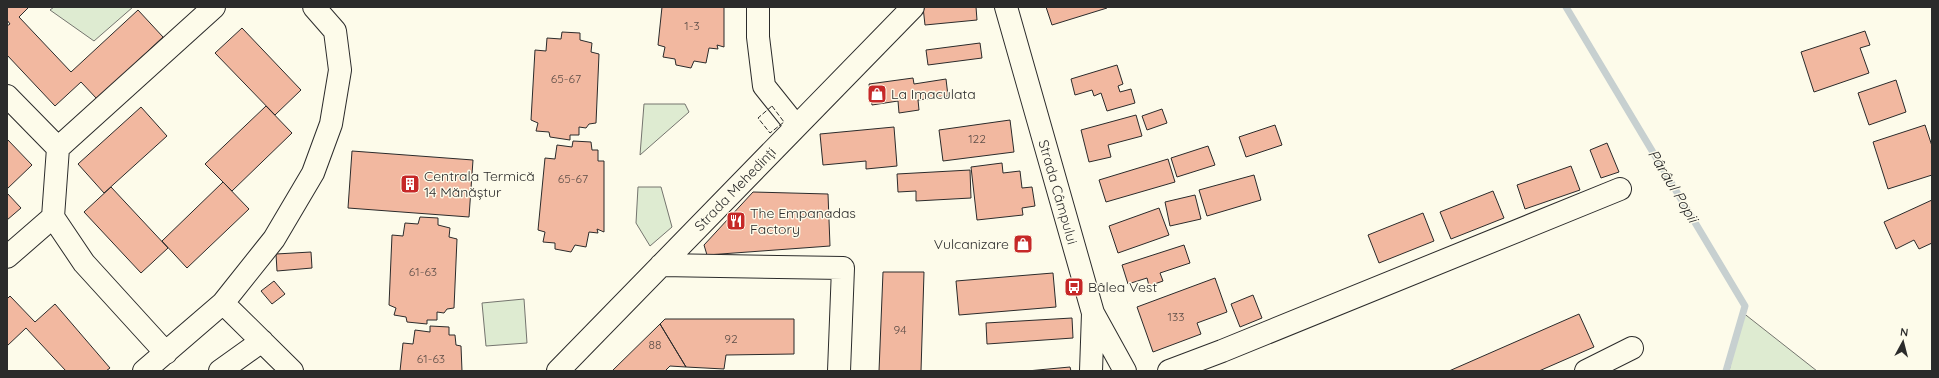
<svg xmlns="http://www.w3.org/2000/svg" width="1939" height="378" viewBox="0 0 1939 378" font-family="Quicksand,sans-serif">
<rect width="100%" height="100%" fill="#fdfbea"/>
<path fill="#deebd1" stroke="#74746e" d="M 54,7 L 133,7 L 94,41 L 50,10 Z
M 644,104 L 685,104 L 689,112 L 640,155 Z
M 638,187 L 661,187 L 672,227 L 650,246 L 636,223 Z
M 524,299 L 527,343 L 486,346 L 482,303 Z
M 1742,312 L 1817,371 L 1729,371 Z"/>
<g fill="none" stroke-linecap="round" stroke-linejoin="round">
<path stroke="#c7d0d0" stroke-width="7" d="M 1566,7 L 1745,306 L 1726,371"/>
</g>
<path fill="#f2b8a0" stroke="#2b2b2b" d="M 7,7 L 29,7 L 19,17 L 71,72 L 138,10 L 163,37 L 97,99 L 81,82 L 55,106 L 7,55 L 7,26 L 10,24 L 7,20 Z
M 662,7 L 724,7 L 724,47 L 717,45 L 718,49 L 709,48 L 706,63 L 694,61 L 691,68 L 676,65 L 675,59 L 663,57 L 665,47 L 658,45 Z
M 923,7 L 976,7 L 977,20 L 925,25 Z
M 1046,7 L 1107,7 L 1107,8 L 1052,25 Z
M 242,28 L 301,90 L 275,115 L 215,53 Z
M 1865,31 L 1870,45 L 1860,48 L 1869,73 L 1814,92 L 1801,52 Z
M 562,32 L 580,33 L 580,40 L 592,43 L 591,52 L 599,54 L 596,123 L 589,124 L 586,128 L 579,127 L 579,135 L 570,135 L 570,140 L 550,137 L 549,132 L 536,131 L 538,123 L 531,120 L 535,50 L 546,51 L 547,38 L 561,39 Z
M 980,43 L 982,58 L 928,65 L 926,50 Z
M 1117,65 L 1123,84 L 1118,86 L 1120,92 L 1131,89 L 1135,103 L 1107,111 L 1101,93 L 1094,96 L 1092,90 L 1075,95 L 1071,79 Z
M 913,78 L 914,84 L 946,79 L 948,96 L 918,100 L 919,110 L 899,113 L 898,101 L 872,105 L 869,84 Z
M 1896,80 L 1906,112 L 1869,125 L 1858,93 Z
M 266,106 L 292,133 L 232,191 L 205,164 Z
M 141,107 L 167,136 L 104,193 L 78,164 Z
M 1162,109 L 1167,123 L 1147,130 L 1142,116 Z
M 1136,115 L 1142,136 L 1108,145 L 1111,157 L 1089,162 L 1081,130 Z
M 1010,120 L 1014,152 L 943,161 L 939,130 Z
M 1275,125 L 1282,145 L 1246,157 L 1239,137 Z
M 1925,125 L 1932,146 L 1932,175 L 1888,189 L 1873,142 Z
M 894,127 L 897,166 L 866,169 L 866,161 L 823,165 L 820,134 Z
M 7,139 L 32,165 L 7,189 Z
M 573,141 L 591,142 L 592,150 L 598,150 L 598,161 L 604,161 L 604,232 L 597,229 L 598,233 L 589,232 L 586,247 L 575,245 L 571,252 L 555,249 L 555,243 L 543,242 L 545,232 L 538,230 L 545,158 L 555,159 L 557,145 L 572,147 Z
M 1607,143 L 1619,172 L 1601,178 L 1590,150 Z
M 1208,146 L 1215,165 L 1177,177 L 1171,158 Z
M 352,151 L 473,160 L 469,217 L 348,208 Z
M 1168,159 L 1175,182 L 1106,202 L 1099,180 Z
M 1002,163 L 1003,173 L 1020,171 L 1022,188 L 1032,187 L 1035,206 L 1022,208 L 1023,215 L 977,220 L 971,167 Z
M 1571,166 L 1580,190 L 1525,209 L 1517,185 Z
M 970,170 L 971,198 L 916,201 L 916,191 L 898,192 L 897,174 Z
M 1254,175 L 1261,200 L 1207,216 L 1199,190 Z
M 223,182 L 249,209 L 187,268 L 162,241 Z
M 111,187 L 168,248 L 141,273 L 84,212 Z
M 1493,191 L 1504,218 L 1451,239 L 1440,212 Z
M 753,192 L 828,194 L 830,246 L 707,255 L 704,245 Z
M 7,193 L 21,208 L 7,220 Z
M 1195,195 L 1201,219 L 1170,226 L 1165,202 Z
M 1932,200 L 1932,243 L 1919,249 L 1914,240 L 1896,249 L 1884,222 Z
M 1159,208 L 1169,235 L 1118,253 L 1109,226 Z
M 1423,213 L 1434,241 L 1379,263 L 1368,235 Z
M 420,217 L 438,218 L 438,225 L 450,228 L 449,237 L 457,239 L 454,308 L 447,309 L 444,313 L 437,312 L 437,320 L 427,320 L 427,324 L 407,322 L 406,317 L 394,315 L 396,308 L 389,305 L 392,235 L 403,236 L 405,223 L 418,224 Z
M 1184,245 L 1190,263 L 1160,273 L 1163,281 L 1149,286 L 1147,278 L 1128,284 L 1122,265 Z
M 311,252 L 312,268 L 277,271 L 276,254 Z
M 883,272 L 924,272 L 921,371 L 879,371 Z
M 1053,273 L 1056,307 L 959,315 L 956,281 Z
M 1215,278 L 1227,312 L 1197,323 L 1201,334 L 1153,352 L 1137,307 Z
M 274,281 L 285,294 L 272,304 L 261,291 Z
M 1253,295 L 1262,318 L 1240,327 L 1231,304 Z
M 10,296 L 35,322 L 55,304 L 110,368 L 106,371 L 66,371 L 26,328 L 7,346 L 7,299 Z
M 1579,314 L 1594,347 L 1539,371 L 1449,371 Z
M 1072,318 L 1073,338 L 987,344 L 986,323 Z
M 665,319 L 794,319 L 794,354 L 726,355 L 724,369 L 686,367 L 660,324 Z
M 660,324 L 686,367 L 670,366 L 665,371 L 612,371 Z
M 430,326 L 449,327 L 449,335 L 455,335 L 456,345 L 461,346 L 462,371 L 400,371 L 403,343 L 413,344 L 415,330 L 430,332 Z
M 1070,367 L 1071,371 L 1027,371 Z"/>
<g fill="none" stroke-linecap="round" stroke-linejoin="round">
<g stroke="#2b2b2b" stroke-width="24">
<path id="minor" d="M 758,7 L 758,37 L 764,86 L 796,126
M 1006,7 L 1093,313 L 1125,371
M 7,96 L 58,148
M 7,257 L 53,217
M 661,265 L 843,268 L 839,371
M 223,303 L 292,371
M 166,353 L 84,263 L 53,217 L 58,148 L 214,7
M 144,371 L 223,303 L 274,239 L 313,173 L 331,124 L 340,70 L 335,31 L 314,7
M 220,371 L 262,341
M 558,371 L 913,7
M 1091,371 L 1093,313
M 1169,371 L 1222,351 L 1620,189
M 1586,371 L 1632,348"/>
</g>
<use href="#minor" stroke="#fdfbea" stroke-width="22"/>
<path stroke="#2b2b2b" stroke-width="1" stroke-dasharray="5 2" stroke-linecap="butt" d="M 772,106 L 784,122 L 770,133 L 758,118 Z"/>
</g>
<defs>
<g id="shop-square" transform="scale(1)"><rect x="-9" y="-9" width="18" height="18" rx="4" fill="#c62828" stroke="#fdfbea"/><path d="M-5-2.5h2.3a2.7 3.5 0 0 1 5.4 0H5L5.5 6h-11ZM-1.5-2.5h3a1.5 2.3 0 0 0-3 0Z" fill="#fff"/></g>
<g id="building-square" transform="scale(1)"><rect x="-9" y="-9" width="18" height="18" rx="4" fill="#c62828" stroke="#fdfbea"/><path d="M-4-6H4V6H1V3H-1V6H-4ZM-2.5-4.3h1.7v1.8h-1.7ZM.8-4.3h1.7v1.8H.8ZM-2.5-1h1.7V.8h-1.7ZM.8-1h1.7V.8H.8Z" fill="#fff"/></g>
<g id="restaurant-square" transform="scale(1)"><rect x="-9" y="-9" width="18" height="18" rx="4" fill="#c62828" stroke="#fdfbea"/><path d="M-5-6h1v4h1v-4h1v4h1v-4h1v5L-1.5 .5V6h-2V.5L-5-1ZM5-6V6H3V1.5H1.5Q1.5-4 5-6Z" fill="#fff"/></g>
<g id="bus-square" transform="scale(1)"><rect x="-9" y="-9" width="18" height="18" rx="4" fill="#c62828" stroke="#fdfbea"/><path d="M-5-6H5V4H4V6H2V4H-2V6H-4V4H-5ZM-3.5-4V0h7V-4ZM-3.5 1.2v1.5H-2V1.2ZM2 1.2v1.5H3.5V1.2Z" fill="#fff"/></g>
</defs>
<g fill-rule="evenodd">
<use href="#shop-square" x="877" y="94"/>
<use href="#building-square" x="410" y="184"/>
<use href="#restaurant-square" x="736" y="221"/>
<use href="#shop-square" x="1023" y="244"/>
<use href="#bus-square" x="1074" y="287"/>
</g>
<g text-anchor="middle" stroke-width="3" stroke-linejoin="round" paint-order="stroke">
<g font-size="12" fill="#5d4e48">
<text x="692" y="30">1-3</text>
<text x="566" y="83">65-67</text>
<text x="977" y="143">122</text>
<text x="573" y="183">65-67</text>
<text x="423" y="276">61-63</text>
<text x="1176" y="321">133</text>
<text x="900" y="334">94</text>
<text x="731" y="343">92</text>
<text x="655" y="349">88</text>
<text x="431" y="363">61-63</text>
</g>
<g font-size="14" fill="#2b2b2b" stroke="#fdfbea" text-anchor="start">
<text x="891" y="99">La Imaculata</text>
<text x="424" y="181">Centrala Termică<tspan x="424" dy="16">14 Mănăștur</tspan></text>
<text x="750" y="218">The Empanadas<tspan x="750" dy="16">Factory</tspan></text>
<text x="1009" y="249" text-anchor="end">Vulcanizare</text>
<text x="1088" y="292">Bâlea Vest</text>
</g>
<g font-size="14" fill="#2b2b2b" stroke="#fdfbea">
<text transform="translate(735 189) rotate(-46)" y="5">Strada Mehedinți</text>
<text transform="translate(1058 192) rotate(74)" y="5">Strada Câmpului</text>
</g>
<g font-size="15" font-style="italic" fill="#2b2b2b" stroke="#fdfbea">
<text transform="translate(1673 186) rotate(59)" y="5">Pârâul Popii</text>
</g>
</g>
<rect width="1939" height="378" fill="none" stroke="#2b2b2b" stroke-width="16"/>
<g transform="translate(1903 342) rotate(7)" stroke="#fdfbea" stroke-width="3" paint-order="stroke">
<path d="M0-3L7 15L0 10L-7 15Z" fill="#2b2b2b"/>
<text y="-6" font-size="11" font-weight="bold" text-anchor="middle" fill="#2b2b2b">N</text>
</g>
</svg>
